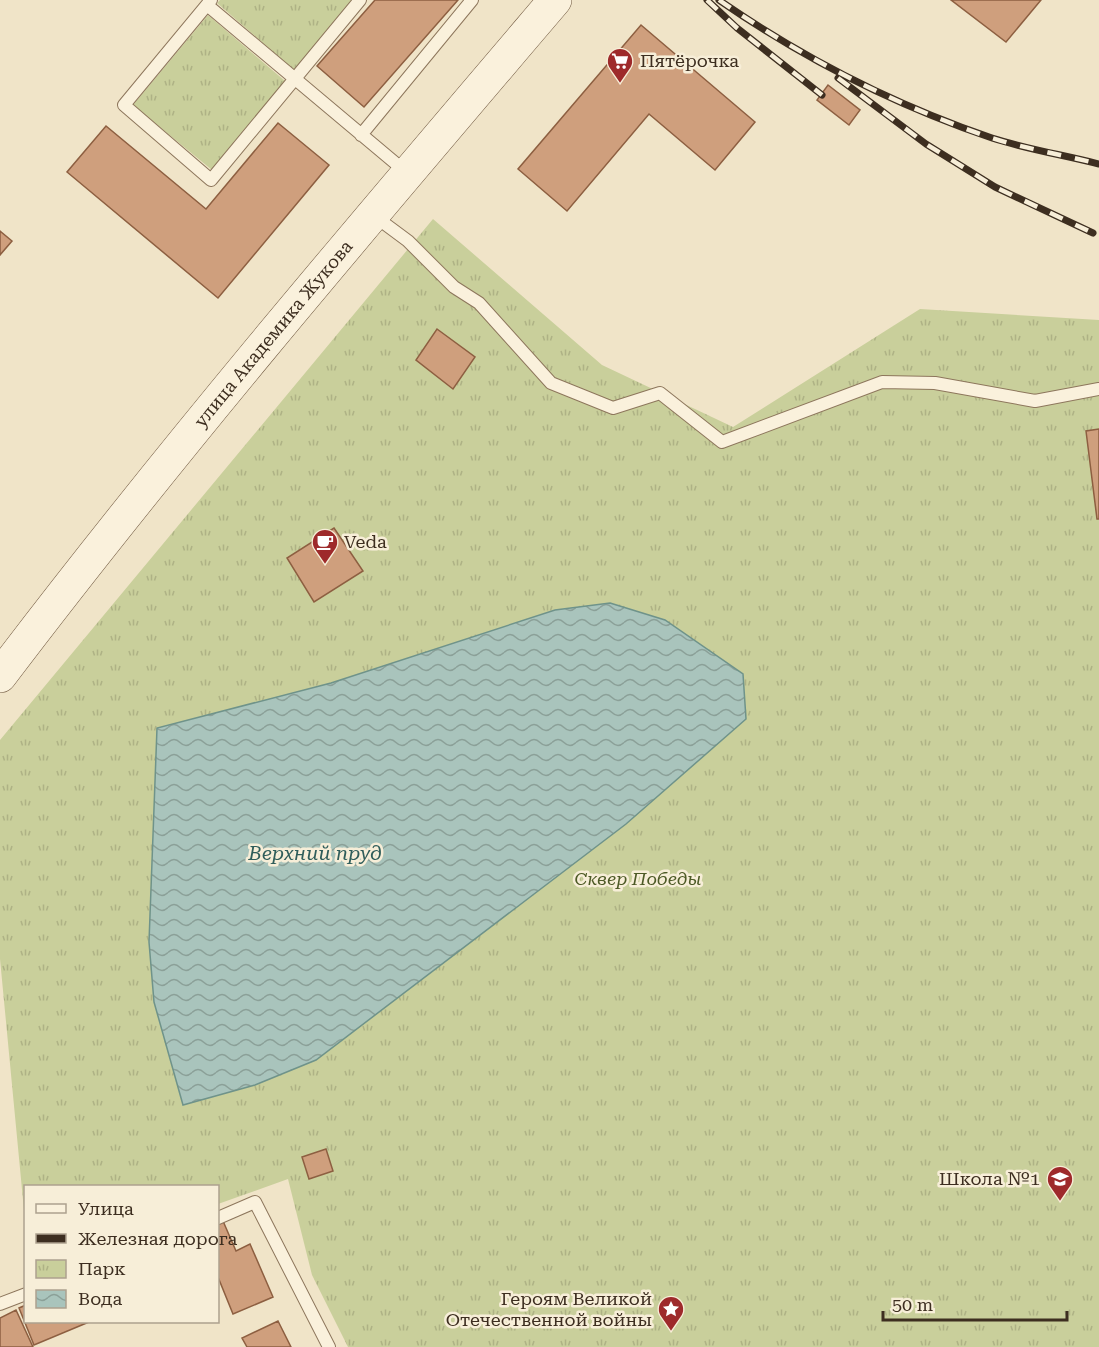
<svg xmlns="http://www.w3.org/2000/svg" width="1099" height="1347" viewBox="0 0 1099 1347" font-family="'Roboto Serif',serif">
<defs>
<pattern id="park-tufts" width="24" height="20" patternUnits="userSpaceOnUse" patternTransform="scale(1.5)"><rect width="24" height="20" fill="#c9cf9b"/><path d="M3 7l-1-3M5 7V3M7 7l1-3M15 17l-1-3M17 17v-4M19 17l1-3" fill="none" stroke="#aeb285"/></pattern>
<pattern id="water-waves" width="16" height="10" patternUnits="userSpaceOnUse" patternTransform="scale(1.5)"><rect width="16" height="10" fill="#a9c4bc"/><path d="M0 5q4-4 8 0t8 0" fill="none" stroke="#8ba098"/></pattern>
</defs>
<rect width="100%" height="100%" fill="#f0e4c8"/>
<path fill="url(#park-tufts)" d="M 220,0 L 354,0 L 294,70 L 217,3 Z
M 208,15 L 285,81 L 212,170 L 133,105 Z
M 433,219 L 602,365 L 733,427 L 920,309 L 1099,320 L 1099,1347 L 348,1347 L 312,1275 L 288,1179 L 218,1204 L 218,1186 L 26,1186 L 25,1221 L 0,959 L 0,740 Z"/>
<path fill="url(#water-waves)" stroke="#6f938a" stroke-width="1.5" d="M 610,603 L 665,620 L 743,674 L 746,719 L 626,824 L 316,1060 L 255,1085 L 183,1105 L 154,1002 L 149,942 L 157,728 L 331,683 L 555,610 Z"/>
<path fill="#cf9f7d" stroke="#8d5f41" stroke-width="1.5" d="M 375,0 L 458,0 L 364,107 L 317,66 Z
M 951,0 L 1041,0 L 1006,42 Z
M 641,25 L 755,122 L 715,170 L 649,114 L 567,211 L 518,169 Z
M 828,85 L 860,110 L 849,125 L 817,100 Z
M 278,123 L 329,165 L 218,298 L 67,172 L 106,126 L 206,209 Z
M 0,231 L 12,241 L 0,255 Z
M 437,329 L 475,357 L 453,389 L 416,360 Z
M 1099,429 L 1099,519 L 1097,519 L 1086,431 Z
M 334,528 L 363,571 L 314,602 L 287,558 Z
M 326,1149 L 333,1171 L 309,1179 L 302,1157 Z
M 223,1221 L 236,1251 L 250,1244 L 273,1297 L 233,1314 L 218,1277 L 218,1224 Z
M 26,1305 L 26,1322 L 89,1322 L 34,1345 L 19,1308 Z
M 16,1310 L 33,1347 L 0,1347 L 0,1318 Z
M 278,1321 L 291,1347 L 247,1347 L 242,1338 Z"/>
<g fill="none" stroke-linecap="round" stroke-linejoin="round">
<g stroke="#8d765c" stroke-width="14">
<path id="lane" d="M 211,0 L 124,105 L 211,180 L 360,0
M 207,5 L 406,172
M 361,135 L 472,0
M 373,215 L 408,241 L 454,287 L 479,303 L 551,383 L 613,408 L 660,393 L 722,442 L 882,382 L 935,383 L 1035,401 L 1099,389
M 218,1218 L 255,1202 L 329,1347
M 0,1304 L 26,1294"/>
</g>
<g stroke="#6f573f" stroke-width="34">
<g id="secondary">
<path id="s1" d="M 0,676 C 176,444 366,222 555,0"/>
</g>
</g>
<use href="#lane" stroke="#faf1dc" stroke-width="12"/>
<use href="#secondary" stroke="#faf1dc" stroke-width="33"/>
<g stroke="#3d2e20" stroke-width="7">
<path id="rail" d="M 707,0 L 737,28 L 822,95
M 719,0 C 803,58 895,105 992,138 C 1026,149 1064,155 1099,164
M 838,78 L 926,144 L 995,187 L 1093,233"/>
</g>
<use href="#rail" stroke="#f7eed8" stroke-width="4.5" stroke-dasharray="14" stroke-linecap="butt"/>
</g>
<defs>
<g id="supermarket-pin" transform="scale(1.35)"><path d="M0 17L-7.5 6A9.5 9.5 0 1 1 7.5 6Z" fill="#9e2a2b" stroke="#f7eed8"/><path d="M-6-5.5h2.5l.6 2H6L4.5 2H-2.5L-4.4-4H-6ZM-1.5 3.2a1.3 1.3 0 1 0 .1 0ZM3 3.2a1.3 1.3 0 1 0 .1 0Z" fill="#fff"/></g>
<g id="cafe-pin" transform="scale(1.35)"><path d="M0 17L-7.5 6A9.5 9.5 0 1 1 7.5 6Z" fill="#9e2a2b" stroke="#f7eed8"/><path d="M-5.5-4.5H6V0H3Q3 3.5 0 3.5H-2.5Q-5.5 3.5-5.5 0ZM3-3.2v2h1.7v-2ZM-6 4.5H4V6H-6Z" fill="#fff"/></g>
<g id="school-pin" transform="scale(1.35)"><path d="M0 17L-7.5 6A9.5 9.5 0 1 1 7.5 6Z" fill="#9e2a2b" stroke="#f7eed8"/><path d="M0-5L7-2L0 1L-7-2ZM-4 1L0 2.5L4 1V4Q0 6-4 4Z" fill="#fff"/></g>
<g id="sight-pin" transform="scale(1.35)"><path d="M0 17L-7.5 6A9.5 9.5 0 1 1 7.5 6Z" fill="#9e2a2b" stroke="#f7eed8"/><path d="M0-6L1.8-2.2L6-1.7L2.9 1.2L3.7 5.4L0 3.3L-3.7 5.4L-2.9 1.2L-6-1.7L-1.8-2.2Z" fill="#fff"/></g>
</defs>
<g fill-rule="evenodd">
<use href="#supermarket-pin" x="620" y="61"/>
<use href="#cafe-pin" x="325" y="542"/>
<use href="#school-pin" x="1060" y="1179"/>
<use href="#sight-pin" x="671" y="1309"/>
</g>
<g text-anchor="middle" stroke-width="5" stroke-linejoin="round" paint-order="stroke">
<g font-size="18" fill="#3d2e20" stroke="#f7eed8" text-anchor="start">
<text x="640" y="67">Пятёрочка</text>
<text x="344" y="548">Veda</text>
<text x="1040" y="1185" text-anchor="end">Школа №1</text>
<text x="652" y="1305" text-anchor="end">Героям Великой<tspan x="652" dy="21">Отечественной войны</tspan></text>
</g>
<g font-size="18" fill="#3d2e20" stroke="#f7eed8">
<text dy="6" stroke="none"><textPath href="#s1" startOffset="438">улица Академика Жукова</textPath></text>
</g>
<g font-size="18" font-style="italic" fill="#4d5a26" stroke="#f7eed8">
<text x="638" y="885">Сквер Победы</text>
</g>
<g font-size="20" font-style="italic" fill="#2f5d5a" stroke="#f7eed8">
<text x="315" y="860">Верхний пруд</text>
</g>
</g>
<rect x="24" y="1185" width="195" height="138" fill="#f7eed8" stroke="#ada18e" stroke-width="1.5"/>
<rect x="36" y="1204" width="30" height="9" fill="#faf1dc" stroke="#ada18e" stroke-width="1.5"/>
<text x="78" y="1215" font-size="18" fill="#3d2e20">Улица</text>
<rect x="36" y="1234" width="30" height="9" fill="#3d2e20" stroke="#ada18e" stroke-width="1.5"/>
<text x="78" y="1245" font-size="18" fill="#3d2e20">Железная дорога</text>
<rect x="36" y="1260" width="30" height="18" fill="url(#park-tufts)" stroke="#ada18e" stroke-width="1.5"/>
<text x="78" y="1275" font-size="18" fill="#3d2e20">Парк</text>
<rect x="36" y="1290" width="30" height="18" fill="url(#water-waves)" stroke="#ada18e" stroke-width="1.5"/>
<text x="78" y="1305" font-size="18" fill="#3d2e20">Вода</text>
<path d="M883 1311v9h184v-9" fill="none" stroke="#3d2e20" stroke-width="3"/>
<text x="892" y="1311" font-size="18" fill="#3d2e20" stroke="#f7eed8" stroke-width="4.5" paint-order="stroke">50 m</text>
</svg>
